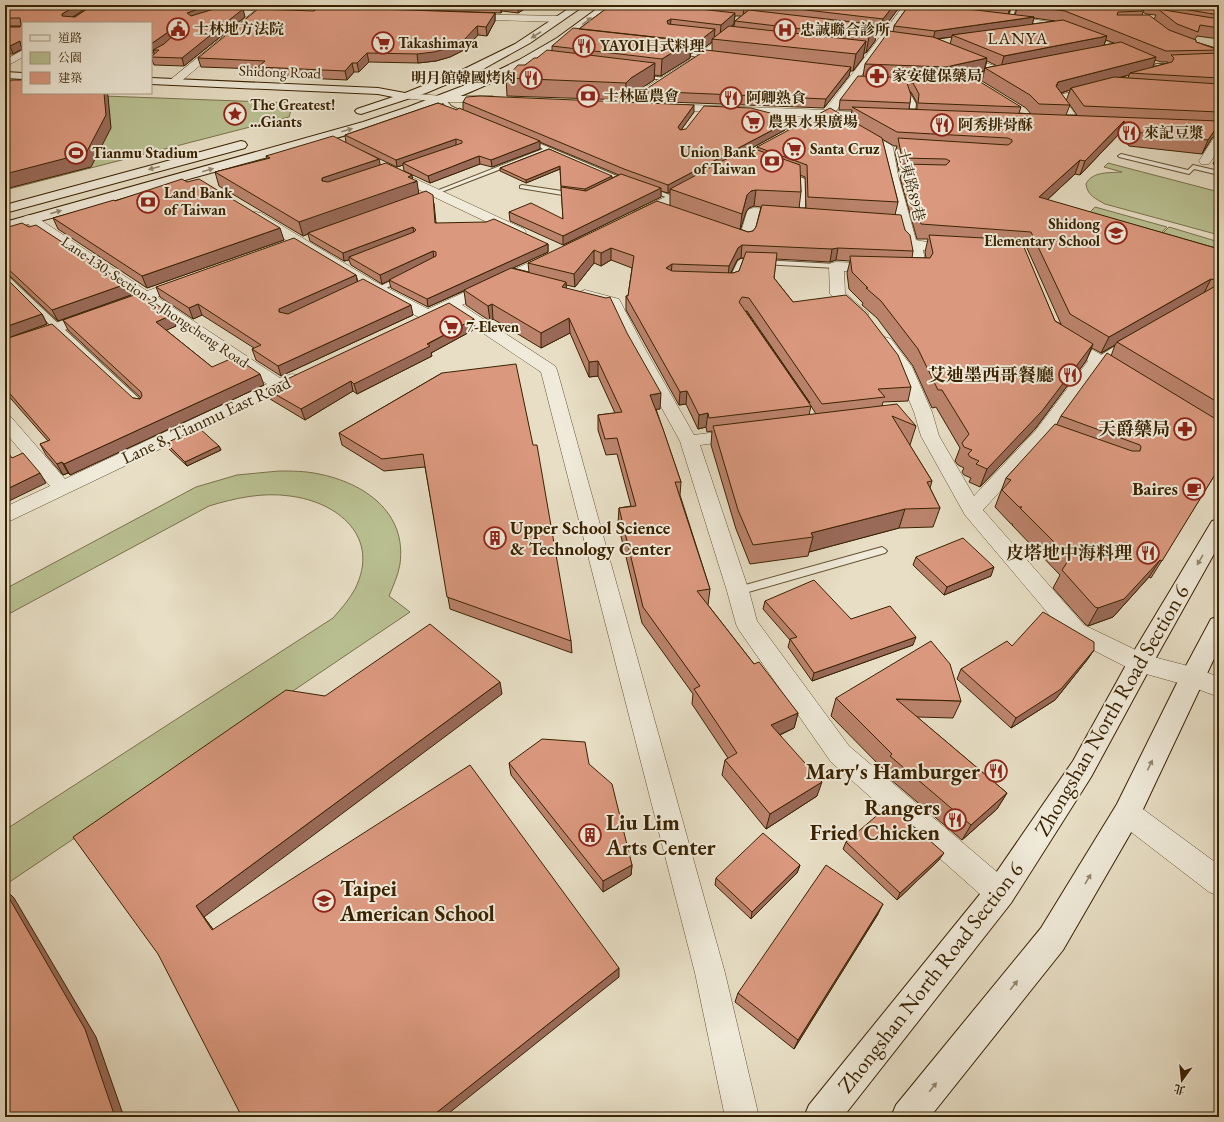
<svg xmlns="http://www.w3.org/2000/svg" width="1224" height="1122" viewBox="0 0 1224 1122" font-family="'EB Garamond','Noto Serif TC',serif">
<rect width="100%" height="100%" fill="#e7dec5"/>
<filter id="stains"><feTurbulence type="fractalNoise" baseFrequency=".005" numOctaves="4"/><feColorMatrix values="0 0 0 0 .2 0 0 0 0 .09 0 0 0 0 .02 0 0 0 .5 -.17"/></filter>
<radialGradient id="worn" r=".72"><stop offset=".6" stop-color="#630" stop-opacity="0"/><stop offset="1" stop-color="#630" stop-opacity=".3"/></radialGradient>
<path fill="#b9c092" stroke="#7a714a" d="M 5,91 L 23,93 L 293,103 L 289,117 L 5,190 Z
M 1108,163 L 1219,192 L 1219,235 L 1105,204 C 1096,199 1087,195 1086,184 C 1092,171 1110,173 1122,172 L 1104,167 Z
M 1095,207 L 1167,227 L 1150,245 L 1078,224 Z
M 1169,227 L 1219,242 L 1219,265 L 1151,245 Z
M 279,471 C 292,471 305,471 319,474 C 364,483 407,512 400,564 C 398,576 393,586 389,596 L 410,612 L 5,885 L 5,830 L 333,618 C 341,609 349,600 355,589 C 381,537 338,502 290,496 C 263,492 235,498 209,506 L 5,616 L 5,589 L 196,487 L 237,475 Z"/>
<g fill="none" stroke-linecap="round" stroke-linejoin="round">
<g stroke="#655132" stroke-width="2">
<path id="lane" d="M 1013,5 L 1017,5 L 1012,19 L 1010,20 L 1008,19 Z
M 228,7 L 262,8 L 264,9 L 262,10 L 227,9 Z
M 678,52 L 710,56 L 712,57 L 710,58 L 676,54 Z
M 1156,64 L 1173,64 L 1175,65 L 1173,66 L 1154,66 Z
M 641,75 L 665,78 L 667,79 L 665,80 L 639,77 Z
M 906,93 L 910,93 L 916,104 L 914,118 L 909,117 L 910,104 Z
M 440,98 L 444,98 L 451,106 L 463,112 C 454,116 445,105 439,99 Z
M 772,117 L 776,117 L 790,124 L 794,134 L 790,134 L 786,126 L 772,119 Z
M 541,144 L 631,182 L 626,183 L 548,151 L 431,196 L 426,195 L 543,149 L 538,146 Z
M 1121,154 L 1188,170 L 1193,165 L 1219,171 L 1219,175 L 1194,169 L 1189,174 L 1119,157 L 1118,156 Z
M 786,173 L 790,173 L 805,179 L 805,216 L 800,215 L 799,180 L 786,175 Z
M 522,185 L 575,193 L 578,195 L 575,197 L 520,188 L 520,186 Z
M 649,187 L 675,197 L 676,198 L 671,199 L 647,190 L 647,188 Z
M 741,259 L 836,264 L 839,266 L 836,268 L 743,263 L 733,284 L 729,284 L 727,283 L 738,261 Z
M 5,274 L 7,275 L 61,326 L 145,404 L 146,406 L 145,408 L 139,408 L 55,330 L 5,280 Z
M 401,276 L 403,277 L 403,279 L 381,291 L 375,291 L 374,289 Z
M 1120,343 L 1123,343 L 1127,345 L 1100,362 L 1097,362 L 1093,360 Z
M 882,547 L 885,549 L 887,551 L 885,553 L 738,595 L 734,594 L 733,591 L 734,588 L 738,587 Z"/>
</g>
<g stroke="#655132" stroke-width="1">
<path id="street" d="M 262,5 L 271,5 L 178,84 L 170,84 L 169,82 L 170,80 Z
M 760,5 L 769,5 L 705,58 L 640,100 L 633,107 L 625,107 L 624,105 L 632,96 L 699,54 Z
M 904,5 L 912,5 L 836,111 L 879,113 L 883,114 L 885,116 L 883,118 L 830,117 L 808,128 L 804,127 L 802,125 L 815,117 L 666,110 L 661,107 L 666,104 L 825,110 Z
M 467,14 L 560,16 L 564,19 L 560,22 L 464,19 L 463,17 Z
M 1005,15 L 1064,24 L 1121,47 L 1123,49 C 1118,53 1105,57 1098,55 L 1096,53 L 1098,51 L 1108,48 L 1059,28 L 1002,20 L 1001,18 Z
M 23,50 L 23,57 L 5,67 L 5,60 Z
M 959,52 L 1004,70 L 1005,72 L 1000,75 L 947,86 L 943,85 L 942,83 L 943,81 L 989,71 L 956,57 L 954,55 Z
M 1095,87 L 1100,90 L 1099,92 L 1065,100 L 1082,124 L 1080,126 L 1072,126 L 1053,98 L 1054,96 Z
M 406,93 L 442,96 L 493,96 L 498,99 L 493,102 L 442,102 L 402,98 L 401,96 L 402,94 Z
M 859,128 L 891,145 L 893,147 L 898,175 L 916,240 L 932,243 L 934,246 L 932,249 L 923,250 L 927,270 L 925,273 L 920,274 L 844,271 L 845,293 L 869,314 L 866,317 L 861,319 L 856,317 L 830,294 L 829,266 L 831,263 L 836,262 L 912,265 L 908,247 L 903,242 L 886,175 L 881,149 L 855,133 L 853,131 L 855,129 Z
M 1219,136 C 1219,149 1217,153 1209,164 L 1201,164 L 1199,161 L 1213,139 L 1215,137 Z
M 392,168 L 524,229 L 526,232 L 524,235 L 519,236 L 514,235 L 388,175 L 386,172 L 388,169 Z
M 694,183 L 698,184 L 700,187 L 698,190 L 642,219 L 632,219 L 630,216 L 632,213 Z
M 754,208 L 788,210 L 793,211 L 795,214 L 793,217 L 788,218 L 759,216 L 751,242 L 746,243 L 722,235 L 720,232 L 722,229 L 727,228 L 741,232 L 747,212 L 749,209 Z
M 256,212 L 261,213 L 374,281 L 428,309 L 550,253 L 555,252 L 560,253 L 562,256 L 560,259 L 462,305 L 555,366 L 557,370 L 725,973 L 759,1117 L 725,1117 L 695,973 L 541,372 L 450,311 C 440,316 433,322 422,319 L 364,287 L 251,219 L 249,216 L 251,213 Z
M 30,215 L 35,216 L 147,291 L 181,279 L 186,278 L 191,279 L 193,282 L 191,285 L 157,297 L 280,378 L 292,374 L 298,375 L 300,379 L 298,383 L 12,520 L 5,522 L 5,507 L 50,486 L 5,432 L 5,416 L 11,417 L 65,479 L 267,384 L 144,302 L 5,351 L 5,341 L 134,295 L 25,222 L 23,219 L 25,216 Z
M 585,290 L 619,299 L 644,347 L 694,435 L 740,429 L 746,431 L 749,435 L 746,439 L 700,445 L 749,591 L 757,621 L 849,746 L 1010,883 L 1014,893 L 1010,903 L 1000,907 L 990,903 L 831,762 L 739,630 L 736,624 L 727,591 L 680,441 L 628,347 L 608,305 L 580,298 L 577,295 L 580,292 Z
M 1065,335 L 1071,337 L 1132,373 L 1134,377 L 1132,381 C 1120,384 1110,374 1100,368 L 1048,438 L 983,510 L 1084,625 L 1146,655 L 1192,667 L 1219,677 L 1219,697 L 1189,686 L 1132,670 L 1068,637 L 965,515 L 921,436 L 914,412 L 896,368 L 877,342 L 879,339 L 885,337 L 891,339 L 912,367 L 932,412 L 939,436 L 974,496 L 1036,430 L 1088,361 L 1059,343 L 1057,340 L 1059,337 Z
M 1127,801 L 1136,804 L 1219,865 L 1219,896 L 1209,892 L 1118,822 L 1114,813 L 1118,804 Z"/>
</g>
<g stroke="#3a2201" stroke-width="2">
<path id="secondary" d="M 574,5 L 585,5 L 530,43 L 485,68 L 426,93 L 361,114 L 357,113 L 355,111 L 357,109 L 393,97 L 378,94 L 151,84 L 151,78 L 378,88 L 405,93 L 458,72 L 515,44 Z
M 602,5 L 613,5 C 603,17 586,26 574,35 C 471,109 333,138 214,172 C 144,191 75,213 5,230 L 5,222 L 363,122 L 408,107 L 476,81 L 519,60 L 557,38 Z
M 5,72 L 23,73 L 23,79 L 5,78 Z
M 241,141 L 245,142 L 247,145 L 245,148 L 5,213 L 5,205 Z
M 1219,519 L 1219,545 L 1149,670 L 1091,777 L 1011,903 L 843,1117 L 804,1117 L 809,1105 L 989,883 L 1073,761 L 1131,656 L 1212,521 Z
M 1219,616 L 1219,648 L 1137,822 L 1063,950 L 930,1117 L 891,1117 L 896,1105 L 1041,928 L 1117,804 L 1180,677 L 1211,619 Z"/>
</g>
<use href="#lane" fill="#efead9" fill-rule="evenodd"/>
<use href="#street" fill="#efead9" fill-rule="evenodd"/>
<use href="#secondary" fill="#efead9" fill-rule="evenodd"/>
</g>
<path fill="#bb836c" stroke="#3a2201" fill-rule="evenodd" d="M 5,5 L 91,5 L 73,17 L 75,17 L 93,5 L 249,5 L 247,7 L 241,6 L 245,17 L 184,66 L 154,65 L 151,57 L 154,54 L 154,52 L 151,54 L 151,23 L 23,23 L 23,50 L 22,49 L 13,54 L 8,54 L 5,55 L 5,27 L 20,27 L 21,26 L 5,26 Z
M 332,5 L 531,5 L 518,13 L 502,11 L 501,13 L 333,7 Z
M 611,5 L 758,5 L 751,10 L 757,11 L 758,5 L 899,5 L 898,9 L 880,33 L 877,33 L 875,41 L 866,53 L 864,53 L 863,58 L 853,71 L 850,71 L 849,76 L 824,108 L 643,101 L 643,91 L 712,51 L 712,42 L 697,53 L 691,52 L 690,58 L 661,76 L 655,75 L 654,80 L 631,95 L 625,100 L 507,96 L 506,78 L 525,65 L 537,58 L 552,51 L 552,46 L 579,29 ZM 735,16 L 741,16 L 735,21 L 734,26 L 732,26 L 734,24 Z
M 909,5 L 1012,5 L 1008,14 L 1015,15 L 1018,5 L 1219,5 L 1219,39 L 1197,36 L 1195,39 L 1196,42 L 1219,49 L 1218,53 L 1219,53 L 1219,135 L 1215,136 L 1212,138 L 1202,154 L 1129,146 L 1119,134 L 1080,175 L 1075,174 L 1047,200 L 1219,249 L 1219,440 L 1214,449 L 1219,468 L 1151,578 L 1149,577 L 1113,617 L 1088,626 L 1085,624 L 1053,588 L 1060,575 L 1012,525 L 1013,524 L 1011,524 L 995,507 L 1006,478 L 1057,424 L 1061,416 L 1111,356 L 1115,345 L 1101,353 L 1092,348 L 1086,361 L 1035,429 L 980,487 L 969,482 L 971,478 L 964,475 L 962,472 L 964,468 L 958,465 L 955,461 L 960,448 L 936,407 L 932,408 L 913,366 L 877,318 L 862,305 L 863,303 L 849,289 L 847,273 L 850,261 L 836,260 L 830,262 L 776,259 L 774,278 L 793,302 L 911,387 L 908,401 L 883,402 L 882,406 L 916,426 L 910,445 L 909,444 L 932,481 L 930,488 L 940,508 L 933,527 L 899,528 L 809,552 L 808,556 L 750,564 L 736,529 L 711,445 L 712,431 L 707,432 L 706,427 L 698,429 L 686,404 L 679,405 L 626,310 L 626,296 L 628,296 L 632,268 L 611,260 L 601,266 L 594,263 L 575,287 L 566,285 L 566,288 L 660,409 L 656,409 L 681,482 L 680,495 L 710,589 L 708,605 L 754,664 L 798,713 L 794,728 L 780,735 L 817,796 L 766,829 L 722,775 L 725,760 L 728,758 L 692,704 L 693,694 L 642,623 L 618,524 L 619,508 L 631,506 L 617,454 L 606,455 L 598,430 L 598,415 L 615,413 L 598,376 L 589,377 L 570,333 L 541,348 L 493,319 L 490,321 L 466,305 L 464,291 L 428,307 L 391,288 L 389,280 L 382,284 L 351,265 L 349,260 L 344,261 L 310,241 L 308,234 L 303,236 L 219,186 L 215,172 L 267,159 L 266,156 L 346,143 L 345,135 L 438,103 L 540,149 L 492,167 L 480,164 L 430,183 L 404,171 L 403,165 L 397,167 L 356,148 L 380,165 L 412,175 L 412,179 L 419,194 L 434,203 L 436,223 L 548,244 L 548,252 L 513,268 L 529,272 L 528,263 L 670,206 L 670,192 L 668,193 L 661,191 L 661,197 L 563,245 L 510,221 L 509,212 L 563,219 L 560,169 L 526,183 L 500,171 L 500,168 L 549,149 L 612,178 L 619,175 L 463,110 L 463,102 L 694,112 L 681,130 L 785,130 L 752,148 L 756,149 L 757,147 L 850,120 L 852,110 L 839,110 L 840,100 L 863,76 L 865,64 L 893,32 L 894,26 ZM 1143,12 L 1146,14 L 1156,15 L 1154,19 L 1142,15 ZM 1034,18 L 1055,21 L 1032,24 ZM 952,37 L 950,44 L 938,39 ZM 1106,40 L 1114,43 L 1104,45 ZM 1155,60 L 1161,62 L 1168,62 L 1168,63 L 1152,67 ZM 987,61 L 997,66 L 985,68 L 982,81 L 1026,108 L 1031,114 L 1019,113 L 1021,107 L 943,79 L 984,71 ZM 1129,75 L 1128,78 L 1120,78 ZM 1070,90 L 1066,101 L 1061,93 ZM 910,92 L 911,92 L 917,103 L 917,109 L 909,109 L 910,103 ZM 1070,105 L 1077,115 L 1066,115 ZM 882,139 L 894,146 L 897,146 L 895,152 L 899,172 L 902,172 L 900,178 L 917,239 L 928,239 L 925,252 L 926,258 L 912,258 L 913,251 L 905,230 L 895,215 L 898,202 ZM 800,175 L 805,177 L 806,208 L 799,208 L 801,192 ZM 754,206 L 761,207 L 756,227 L 753,231 L 748,232 L 740,229 L 746,212 L 749,208 ZM 1023,246 L 1026,246 L 1061,324 L 1055,321 ZM 741,258 L 744,258 L 739,271 L 733,273 L 731,273 L 737,260 ZM 746,311 L 747,311 L 810,403 ZM 811,406 L 816,414 L 809,415 Z
M 314,11 L 495,13 L 495,21 L 487,36 L 478,35 L 464,50 L 450,57 L 436,61 L 418,63 L 369,62 L 359,72 L 354,72 L 347,80 L 260,76 L 258,69 L 201,67 L 198,58 Z
M 1219,148 L 1219,166 L 1213,164 L 1217,155 Z
M 115,201 L 284,240 L 147,288 L 58,229 L 53,218 Z
M 5,228 L 126,284 L 131,295 L 58,321 L 8,274 L 5,273 Z
M 356,275 L 358,282 L 413,315 L 281,376 L 256,360 L 252,349 L 254,348 L 202,315 L 193,319 L 160,297 L 156,287 Z
M 5,277 L 42,314 L 47,324 L 7,339 L 133,398 L 140,399 L 141,398 L 68,330 L 63,320 L 176,326 L 166,330 L 212,367 L 264,385 L 70,475 L 68,473 L 63,475 L 46,455 L 40,444 L 48,441 L 5,392 Z
M 475,329 L 431,353 L 432,356 L 357,394 L 353,391 L 305,420 L 270,399 L 266,389 Z
M 442,373 L 571,641 L 572,653 L 450,609 L 425,467 L 384,471 L 342,445 L 339,433 Z
M 166,443 L 219,446 L 221,450 L 187,466 L 168,448 Z
M 916,557 L 991,576 L 944,595 L 913,565 Z
M 765,601 L 851,619 L 913,645 L 812,681 L 788,647 L 790,640 L 763,609 Z
M 1012,646 L 1094,650 L 1087,660 L 1055,700 L 1011,728 L 957,679 L 961,669 Z
M 836,698 L 961,701 L 953,718 L 917,717 L 1007,793 L 997,809 L 962,840 L 883,773 L 884,770 L 831,716 Z
M 509,763 L 589,764 L 632,865 L 631,875 L 603,892 L 511,775 Z
M 846,842 L 939,860 L 897,900 L 843,849 Z
M 800,865 L 797,873 L 751,919 L 715,885 L 716,878 Z
M 878,914 L 794,1049 L 735,1002 L 738,993 Z"/>
<path fill="#996a58" stroke="#3a2201" d="M 77,5 L 91,5 L 65,22 L 62,16 L 62,14 Z
M 209,5 L 222,5 L 190,20 L 187,13 Z
M 238,5 L 241,5 L 242,10 L 243,9 L 245,17 L 184,66 L 182,58 Z
M 500,5 L 501,5 L 502,11 L 501,13 Z
M 518,5 L 531,5 L 518,13 Z
M 744,5 L 758,5 L 743,16 Z
M 894,5 L 899,5 L 898,9 L 880,33 L 883,19 Z
M 1011,5 L 1012,5 L 1008,15 Z
M 495,13 L 495,21 L 487,36 L 486,27 Z
M 735,13 L 734,24 L 720,36 L 721,25 Z
M 1034,17 L 1032,26 L 952,35 L 952,37 L 933,39 L 935,31 Z
M 671,19 L 670,30 L 667,21 Z
M 878,25 L 875,41 L 866,53 L 869,37 Z
M 477,26 L 478,35 L 464,50 L 450,57 L 436,61 L 418,63 L 417,54 Z
M 715,29 L 714,39 L 712,39 L 712,42 L 697,53 L 698,42 Z
M 171,30 L 173,38 L 156,50 L 153,50 L 154,52 L 151,54 L 151,44 Z
M 1107,36 L 1103,48 L 1001,67 L 1004,56 Z
M 20,41 L 22,49 L 13,54 L 10,46 Z
M 691,41 L 690,58 L 661,76 L 662,59 Z
M 866,41 L 863,58 L 853,71 L 856,54 Z
M 5,46 L 8,54 L 5,55 Z
M 367,53 L 369,62 L 359,72 L 357,63 Z
M 1156,57 L 1152,70 L 1130,73 L 1129,75 L 1072,90 L 1071,88 L 1070,90 L 1054,95 L 1058,82 Z
M 987,58 L 984,71 L 943,79 L 946,67 Z
M 352,63 L 354,72 L 347,80 L 345,71 Z
M 655,63 L 654,80 L 631,95 L 625,100 L 626,83 L 631,78 Z
M 851,67 L 849,76 L 824,108 L 826,99 Z
M 104,93 L 107,93 L 108,96 L 111,128 L 91,167 L 5,189 L 5,174 Z
M 694,105 L 694,112 L 678,134 L 678,127 Z
M 1124,121 L 1119,134 L 1080,175 L 1085,161 Z
M 786,123 L 785,130 L 674,190 L 670,189 L 670,192 L 668,193 L 668,185 Z
M 1219,124 L 1219,135 L 1215,136 L 1212,138 L 1202,154 L 1208,140 Z
M 456,139 L 456,147 L 403,163 L 403,165 L 397,167 L 396,160 Z
M 540,141 L 540,149 L 492,167 L 491,160 Z
M 479,156 L 480,164 L 430,183 L 428,176 Z
M 379,159 L 382,173 L 326,193 L 322,178 Z
M 1080,160 L 1075,174 L 1034,212 L 1039,197 Z
M 560,166 L 560,169 L 526,183 L 526,180 Z
M 412,175 L 413,183 L 417,181 L 419,195 L 308,233 L 308,234 L 303,236 L 299,222 Z
M 612,176 L 612,179 L 585,192 L 585,189 Z
M 661,188 L 661,197 L 563,245 L 563,236 Z
M 756,190 L 754,206 L 749,208 L 746,212 L 740,231 L 742,214 L 747,195 L 751,191 Z
M 413,227 L 414,235 L 349,257 L 349,260 L 344,261 L 343,253 Z
M 280,228 L 284,240 L 147,288 L 142,276 Z
M 548,244 L 548,252 L 428,307 L 427,299 Z
M 742,245 L 741,258 L 737,260 L 728,279 L 729,266 L 738,248 Z
M 611,248 L 611,260 L 601,266 L 601,253 Z
M 838,248 L 836,260 L 830,262 L 832,249 Z
M 594,250 L 594,263 L 575,287 L 574,274 Z
M 433,251 L 434,259 L 382,284 L 380,275 Z
M 672,264 L 671,276 L 666,268 Z
M 356,275 L 358,285 L 282,320 L 279,312 L 279,309 Z
M 1211,279 L 1203,295 L 1117,342 L 1115,345 L 1101,353 L 1109,337 Z
M 566,282 L 567,296 L 562,287 Z
M 126,284 L 131,295 L 58,321 L 52,310 Z
M 198,304 L 202,315 L 193,319 L 189,308 Z
M 492,304 L 493,319 L 490,321 L 488,306 Z
M 411,305 L 413,315 L 281,376 L 278,366 Z
M 42,314 L 47,324 L 5,339 L 5,327 Z
M 172,315 L 176,326 L 160,333 L 156,322 Z
M 569,318 L 570,333 L 541,348 L 541,333 Z
M 474,319 L 475,329 L 431,353 L 432,356 L 357,394 L 354,384 Z
M 1093,344 L 1086,361 L 1035,429 L 980,487 L 987,469 Z
M 598,361 L 598,376 L 589,377 L 589,362 Z
M 260,374 L 264,385 L 70,475 L 64,464 Z
M 351,381 L 353,391 L 305,420 L 301,409 Z
M 687,391 L 686,404 L 679,405 L 680,392 Z
M 661,393 L 660,409 L 649,410 L 650,395 Z
M 708,413 L 706,427 L 698,429 L 699,415 Z
M 219,446 L 221,450 L 187,466 L 185,462 Z
M 62,462 L 68,473 L 63,475 L 57,464 Z
M 40,473 L 46,483 L 5,503 L 5,490 Z
M 905,509 L 899,528 L 809,552 L 813,537 L 811,533 Z
M 1160,560 L 1149,577 L 1113,617 L 1088,626 L 1098,608 Z
M 994,567 L 991,576 L 944,595 L 947,587 Z
M 916,637 L 913,645 L 812,681 L 814,673 Z
M 1094,650 L 1087,660 L 1055,700 L 1011,728 L 1016,718 Z
M 500,682 L 502,694 L 204,917 L 220,939 L 196,906 Z
M 798,713 L 794,728 L 768,740 L 771,725 Z
M 822,782 L 817,796 L 766,829 L 770,814 Z
M 1007,793 L 997,809 L 962,840 L 971,825 Z
M 944,853 L 939,860 L 897,900 L 900,893 Z
M 632,865 L 631,875 L 603,892 L 603,881 Z
M 800,865 L 797,873 L 751,919 L 752,912 Z
M 5,889 L 14,898 L 96,1037 L 124,1117 L 115,1117 L 5,891 Z
M 883,904 L 878,914 L 794,1049 L 798,1040 Z
M 619,968 L 619,977 L 444,1117 L 431,1117 Z"/>
<path fill="#da987e" stroke="#3a2201" d="M 5,5 L 77,5 L 62,14 L 62,16 L 75,17 L 93,5 L 209,5 L 187,13 L 191,16 L 214,9 L 220,5 L 238,5 L 234,9 L 243,9 L 182,58 L 151,57 L 159,50 L 153,50 L 164,44 L 176,33 L 176,31 L 171,30 L 151,44 L 151,23 L 23,23 L 23,46 L 21,46 L 20,41 L 10,46 L 5,45 L 5,27 L 20,27 L 21,25 L 20,18 L 5,18 Z
M 611,5 L 665,5 L 735,13 L 721,25 L 671,19 L 667,21 L 668,24 L 715,29 L 698,42 L 579,29 Z
M 764,5 L 894,5 L 883,19 Z
M 909,5 L 934,5 L 1034,17 L 935,31 L 894,26 Z
M 1018,5 L 1131,5 L 1140,8 L 1144,11 L 1118,12 L 1117,15 L 1149,15 L 1169,30 L 1196,40 L 1196,42 L 1219,50 L 1166,51 L 1065,11 Z
M 1160,5 L 1205,5 L 1219,7 L 1219,15 Z
M 319,7 L 495,13 L 486,27 L 477,26 L 463,41 L 449,48 L 434,52 L 417,54 L 367,53 L 357,63 L 352,63 L 345,71 L 258,67 L 265,61 L 198,58 L 258,9 L 314,11 Z
M 1158,9 L 1219,19 L 1219,28 L 1200,25 L 1198,32 L 1177,24 Z
M 749,10 L 878,25 L 869,37 L 735,21 Z
M 1063,20 L 1107,36 L 1004,56 L 952,35 Z
M 729,26 L 866,41 L 856,54 L 712,39 Z
M 573,28 L 691,41 L 662,59 L 552,46 Z
M 889,31 L 933,37 L 987,58 L 946,67 L 865,64 Z
M 1121,42 L 1156,57 L 1058,82 L 1056,86 L 1070,105 L 1039,104 L 1030,95 L 985,68 Z
M 547,50 L 655,63 L 631,78 L 626,83 L 506,78 L 518,65 L 525,65 L 534,58 L 537,58 Z
M 706,50 L 851,67 L 826,99 L 643,91 Z
M 1219,53 L 1219,78 L 1130,73 L 1172,62 L 1174,58 L 1171,55 Z
M 969,75 L 1021,107 L 918,103 L 919,94 L 913,83 L 907,83 L 911,95 L 910,103 L 840,100 L 858,76 L 945,79 Z
M 1114,77 L 1219,84 L 1219,112 L 1084,106 L 1071,88 Z
M 12,80 L 23,80 L 23,93 L 104,93 L 106,115 L 86,153 L 5,174 L 5,83 Z
M 480,96 L 694,105 L 678,127 L 680,130 L 686,129 L 704,106 L 751,108 L 770,113 L 786,123 L 668,185 L 624,169 L 463,102 L 466,97 Z
M 438,103 L 457,110 L 459,108 L 540,141 L 491,160 L 479,156 L 428,176 L 403,163 L 462,143 L 462,141 L 456,139 L 396,160 L 345,135 Z
M 852,107 L 1219,121 L 1219,124 L 1208,140 L 1134,132 L 1124,121 L 1085,161 L 1080,160 L 1039,197 L 1219,249 L 1219,281 L 1211,279 L 1109,337 L 1070,314 L 1031,232 L 921,224 L 904,164 L 946,165 L 950,161 L 946,159 L 902,158 L 898,138 L 1008,145 L 1012,142 L 1012,140 L 1008,138 L 897,132 Z
M 830,108 L 882,138 L 898,202 L 808,197 L 807,165 L 757,147 Z
M 333,136 L 379,159 L 322,178 L 322,181 L 328,182 L 386,163 L 412,175 L 408,177 L 417,181 L 299,222 L 215,172 L 270,158 L 266,156 Z
M 749,147 L 800,165 L 801,192 L 756,190 L 751,191 L 747,195 L 742,214 L 670,189 Z
M 549,149 L 612,176 L 585,189 L 561,186 L 560,166 L 526,180 L 500,168 Z
M 621,174 L 661,188 L 563,236 L 509,212 L 531,203 L 563,219 L 561,187 L 586,191 Z
M 182,179 L 187,182 L 199,179 L 280,228 L 142,276 L 53,218 L 114,200 L 115,201 Z
M 426,191 L 433,195 L 435,223 L 486,222 L 494,219 L 548,244 L 427,299 L 389,280 L 436,256 L 436,252 L 433,251 L 380,275 L 349,257 L 414,232 L 416,230 L 413,227 L 343,253 L 308,233 Z
M 657,201 L 748,232 L 753,231 L 756,227 L 762,205 L 901,215 L 905,230 L 910,235 L 913,251 L 838,248 L 832,249 L 742,245 L 738,248 L 729,266 L 672,264 L 666,268 L 672,271 L 733,273 L 739,271 L 746,252 L 777,253 L 774,278 L 793,302 L 846,295 L 866,313 L 898,355 L 911,387 L 878,389 L 885,397 L 822,404 L 749,298 L 742,297 L 739,302 L 811,406 L 709,418 L 708,413 L 699,415 L 687,391 L 680,392 L 626,296 L 628,296 L 634,256 L 611,248 L 601,253 L 594,250 L 574,274 L 528,263 Z
M 22,223 L 29,227 L 36,225 L 126,284 L 52,310 L 5,266 L 5,228 Z
M 929,235 L 1021,240 L 1055,321 L 1093,344 L 1042,411 L 987,469 L 976,464 L 979,461 L 970,457 L 968,454 L 972,450 L 964,447 L 962,443 L 969,434 L 942,390 L 938,390 L 918,349 L 881,301 L 866,288 L 868,288 L 852,272 L 850,256 L 930,258 L 933,253 Z
M 294,238 L 356,275 L 279,309 L 279,312 L 288,314 L 363,279 L 411,305 L 278,366 L 252,349 L 261,345 L 198,304 L 189,308 L 156,287 Z
M 511,268 L 566,282 L 562,287 L 606,298 L 610,297 L 627,333 L 661,393 L 650,395 L 663,429 L 681,482 L 675,482 L 710,589 L 697,591 L 754,664 L 759,662 L 798,713 L 771,725 L 822,782 L 770,814 L 725,760 L 737,753 L 694,689 L 700,686 L 643,607 L 619,508 L 636,506 L 617,438 L 605,439 L 598,415 L 622,412 L 598,361 L 589,362 L 569,318 L 541,333 L 492,304 L 488,306 L 464,290 Z
M 5,277 L 42,314 L 5,327 Z
M 1219,284 L 1219,403 L 1117,342 Z
M 140,293 L 172,315 L 156,322 L 212,367 L 235,357 L 260,374 L 64,464 L 62,462 L 57,464 L 40,444 L 50,440 L 5,388 L 5,339 L 52,324 L 133,398 L 140,399 L 142,396 L 141,392 L 63,320 Z
M 449,303 L 474,319 L 427,344 L 430,346 L 354,384 L 351,381 L 301,409 L 266,389 Z
M 1107,353 L 1219,421 L 1219,440 L 1214,449 L 1219,451 L 1219,468 L 1162,561 L 1160,560 L 1124,599 L 1098,608 L 1095,607 L 1062,570 L 1070,558 L 1020,508 L 1022,507 L 1019,507 L 1002,490 L 1011,480 L 1006,478 L 1055,424 L 1132,451 L 1140,451 L 1141,447 L 1140,445 L 1061,416 Z
M 516,364 L 533,445 L 537,445 L 571,641 L 447,597 L 423,454 L 382,459 L 339,433 L 442,373 Z
M 897,404 L 916,426 L 892,416 L 932,481 L 927,482 L 940,508 L 905,509 L 811,533 L 813,537 L 753,545 L 738,510 L 713,426 Z
M 199,428 L 219,446 L 185,462 L 166,443 Z
M 5,448 L 12,458 L 23,453 L 40,473 L 5,490 Z
M 963,538 L 994,567 L 947,587 L 916,557 Z
M 814,580 L 851,619 L 890,606 L 916,637 L 814,673 L 790,639 L 797,637 L 765,601 Z
M 1043,612 L 1094,642 L 1094,650 L 1061,689 L 1016,718 L 961,669 L 1007,641 L 1012,646 Z
M 430,624 L 500,682 L 196,906 L 212,930 L 470,765 L 619,968 L 431,1117 L 242,1117 L 158,954 L 73,837 L 286,690 L 325,696 Z
M 931,641 L 950,664 L 961,701 L 896,699 L 1007,793 L 971,825 L 890,756 L 892,754 L 836,698 Z
M 542,739 L 585,742 L 589,764 L 612,784 L 632,865 L 603,881 L 509,763 Z
M 889,805 L 944,853 L 900,893 L 846,842 Z
M 763,833 L 800,865 L 752,912 L 716,878 Z
M 826,865 L 883,904 L 798,1040 L 738,993 Z
M 5,891 L 85,1029 L 115,1117 L 5,1117 Z"/>
<defs><path id="oneway-solid" d="M-6-.8H1V-3.2L6.5 0L1 3.2V.8H-6Z"/></defs>
<g fill="#94866d">
<use href="#oneway-solid" transform="translate(587 21) rotate(-36)"/>
<use href="#oneway-solid" transform="translate(536 35) rotate(147)"/>
<use href="#oneway-solid" transform="translate(347 130) rotate(-16)"/>
<use href="#oneway-solid" transform="translate(154 168) rotate(165)"/>
<use href="#oneway-solid" transform="translate(208 170) rotate(-16)"/>
<use href="#oneway-solid" transform="translate(56 212) rotate(-16)"/>
<use href="#oneway-solid" transform="translate(1200 560) rotate(120)"/>
<use href="#oneway-solid" transform="translate(1150 765) rotate(-64)"/>
<use href="#oneway-solid" transform="translate(1088 879) rotate(-59)"/>
<use href="#oneway-solid" transform="translate(1014 985) rotate(-51)"/>
<use href="#oneway-solid" transform="translate(933 1087) rotate(-51)"/>
</g>
<defs>
<g id="civic-ring" transform="scale(1.15)"><circle r="9.5" fill="#efead9" stroke="#8f2418" stroke-width="1.5"/><path d="M-.6-6.5H3V-4.5H.6V-3L4-1V1h2V6H-6V1h2V-1L-.6-3ZM-1.2 2.5V6h2.4V2.5Z" fill="#8f2418"/></g>
<g id="hospital-ring" transform="scale(1.15)"><circle r="9.5" fill="#efead9" stroke="#8f2418" stroke-width="1.5"/><path d="M-5-5h3v3.5h4V-5h3V5h-3V1.5h-4V5h-3Z" fill="#8f2418"/></g>
<g id="supermarket-ring" transform="scale(1.15)"><circle r="9.5" fill="#efead9" stroke="#8f2418" stroke-width="1.5"/><path d="M-6-5.5h2.5l.6 2H6L4.5 2H-2.5L-4.4-4H-6ZM-1.5 3.2a1.3 1.3 0 1 0 .1 0ZM3 3.2a1.3 1.3 0 1 0 .1 0Z" fill="#8f2418"/></g>
<g id="restaurant-ring" transform="scale(1.15)"><circle r="9.5" fill="#efead9" stroke="#8f2418" stroke-width="1.5"/><path d="M-5-6h1v4h1v-4h1v4h1v-4h1v5L-1.5 .5V6h-2V.5L-5-1ZM5-6V6H3V1.5H1.5Q1.5-4 5-6Z" fill="#8f2418"/></g>
<g id="pharmacy-ring" transform="scale(1.15)"><circle r="9.5" fill="#efead9" stroke="#8f2418" stroke-width="1.5"/><path d="M-2-6h4v4h4v4h-4v4h-4v-4h-4v-4h4Z" fill="#8f2418"/></g>
<g id="bank-ring" transform="scale(1.15)"><circle r="9.5" fill="#efead9" stroke="#8f2418" stroke-width="1.5"/><path d="M-6-4H6V4H-6ZM0-2.3a2.3 2.3 0 1 0 0 4.6a2.3 2.3 0 1 0 0-4.6Z" fill="#8f2418"/></g>
<g id="sight-ring" transform="scale(1.15)"><circle r="9.5" fill="#efead9" stroke="#8f2418" stroke-width="1.5"/><path d="M0-6L1.8-2.2L6-1.7L2.9 1.2L3.7 5.4L0 3.3L-3.7 5.4L-2.9 1.2L-6-1.7L-1.8-2.2Z" fill="#8f2418"/></g>
<g id="stadium-ring" transform="scale(1.15)"><circle r="9.5" fill="#efead9" stroke="#8f2418" stroke-width="1.5"/><path d="M0-5a6.5 5 0 1 0 0 10a6.5 5 0 1 0 0-10ZM-3.5-1.8h7v3.6h-7Z" fill="#8f2418"/></g>
<g id="school-ring" transform="scale(1.15)"><circle r="9.5" fill="#efead9" stroke="#8f2418" stroke-width="1.5"/><path d="M0-5L7-2L0 1L-7-2ZM-4 1L0 2.5L4 1V4Q0 6-4 4Z" fill="#8f2418"/></g>
<g id="cafe-ring" transform="scale(1.15)"><circle r="9.5" fill="#efead9" stroke="#8f2418" stroke-width="1.5"/><path d="M-5.5-4.5H6V0H3Q3 3.5 0 3.5H-2.5Q-5.5 3.5-5.5 0ZM3-3.2v2h1.7v-2ZM-6 4.5H4V6H-6Z" fill="#8f2418"/></g>
<g id="building-ring" transform="scale(1.15)"><circle r="9.5" fill="#efead9" stroke="#8f2418" stroke-width="1.5"/><path d="M-4-6H4V6H1V3H-1V6H-4ZM-2.5-4.3h1.7v1.8h-1.7ZM.8-4.3h1.7v1.8H.8ZM-2.5-1h1.7V.8h-1.7ZM.8-1h1.7V.8H.8Z" fill="#8f2418"/></g>
</defs>
<g fill-rule="evenodd">
<use href="#civic-ring" x="178" y="29"/>
<use href="#hospital-ring" x="785" y="30"/>
<use href="#supermarket-ring" x="383" y="43"/>
<use href="#restaurant-ring" x="584" y="46"/>
<use href="#pharmacy-ring" x="877" y="76"/>
<use href="#restaurant-ring" x="531" y="78"/>
<use href="#bank-ring" x="588" y="96"/>
<use href="#restaurant-ring" x="731" y="98"/>
<use href="#sight-ring" x="235" y="114"/>
<use href="#supermarket-ring" x="753" y="122"/>
<use href="#restaurant-ring" x="942" y="125"/>
<use href="#restaurant-ring" x="1129" y="133"/>
<use href="#supermarket-ring" x="794" y="149"/>
<use href="#stadium-ring" x="76" y="153"/>
<use href="#bank-ring" x="772" y="161"/>
<use href="#bank-ring" x="148" y="202"/>
<use href="#school-ring" x="1116" y="233"/>
<use href="#supermarket-ring" x="451" y="327"/>
<use href="#restaurant-ring" x="1070" y="375"/>
<use href="#pharmacy-ring" x="1185" y="429"/>
<use href="#cafe-ring" x="1194" y="489"/>
<use href="#building-ring" x="495" y="538"/>
<use href="#restaurant-ring" x="1148" y="553"/>
<use href="#restaurant-ring" x="996" y="771"/>
<use href="#restaurant-ring" x="955" y="820"/>
<use href="#building-ring" x="590" y="835"/>
<use href="#school-ring" x="324" y="901"/>
</g>
<g text-anchor="middle" stroke-width="4" stroke-linejoin="round" paint-order="stroke">
<g font-size="15" font-weight="bold" fill="#3a2201" stroke="#efead9" text-anchor="start">
<text x="194" y="34">士林地方法院</text>
<text x="800" y="35">忠誠聯合診所</text>
<text x="398" y="48">Takashimaya</text>
<text x="600" y="51">YAYOI日式料理</text>
<text x="892" y="81">家安健保藥局</text>
<text x="516" y="83" text-anchor="end">明月館韓國烤肉</text>
<text x="604" y="101">士林區農會</text>
<text x="746" y="103">阿卿熟食</text>
<text x="250" y="110">The Greatest!<tspan x="250" dy="17">...Giants</tspan></text>
<text x="768" y="127">農果水果廣場</text>
<text x="958" y="130">阿秀排骨酥</text>
<text x="1144" y="138">來記豆漿</text>
<text x="810" y="154">Santa Cruz</text>
<text x="756" y="157" text-anchor="end">Union Bank<tspan x="756" dy="17">of Taiwan</tspan></text>
<text x="92" y="158">Tianmu Stadium</text>
<text x="164" y="198">Land Bank<tspan x="164" dy="17">of Taiwan</tspan></text>
<text x="1100" y="229" text-anchor="end">Shidong<tspan x="1100" dy="17">Elementary School</tspan></text>
<text x="466" y="332">7-Eleven</text>
</g>
<g font-size="15" fill="#3a2201" stroke="#efead9">
<text transform="translate(280 72) rotate(2)" y="5">Shidong Road</text>
<text transform="translate(911 185) rotate(76)" y="5">士東路89巷</text>
<text transform="translate(155 302) rotate(34)" y="5">Lane 130, Section 2, Jhongcheng Road</text>
</g>
<g font-size="17" letter-spacing="1" fill="#3a2201" stroke="#efead9">
<text x="1018" y="44">LANYA</text>
</g>
<g font-size="18" font-weight="bold" fill="#3a2201" stroke="#efead9" text-anchor="end">
<text x="1054" y="381">艾迪墨西哥餐廳</text>
<text x="1170" y="435">天爵藥局</text>
<text x="1178" y="495">Baires</text>
<text x="510" y="534" text-anchor="start">Upper School Science<tspan x="510" dy="21">&amp; Technology Center</tspan></text>
<text x="1132" y="559">皮塔地中海料理</text>
</g>
<g font-size="18" fill="#3a2201" stroke="#efead9">
<text transform="translate(206 420) rotate(-25)" y="6">Lane 8, Tianmu East Road</text>
</g>
<g font-size="22" fill="#3a2201" stroke="#efead9">
<text transform="translate(1111 710) rotate(-60)" y="8">Zhongshan North Road Section 6</text>
<text transform="translate(930 977) rotate(-52)" y="8">Zhongshan North Road Section 6</text>
</g>
<g font-size="22" font-weight="bold" fill="#3a2201" stroke="#efead9" text-anchor="end">
<text x="980" y="779">Mary's Hamburger</text>
<text x="940" y="815">Rangers<tspan x="940" dy="25">Fried Chicken</tspan></text>
<text x="606" y="830" text-anchor="start">Liu Lim<tspan x="606" dy="25">Arts Center</tspan></text>
<text x="340" y="896" text-anchor="start">Taipei<tspan x="340" dy="25">American School</tspan></text>
</g>
</g>
<rect width="1224" height="1122" fill="none" stroke="#e7dec5" stroke-width="20"/>
<rect x="6" y="6" width="1212" height="1110" fill="none" stroke="#3a2201" stroke-width="2"/>
<rect x="10" y="10" width="1204" height="1102" fill="none" stroke="#3a2201"/>
<rect x="22" y="22" width="130" height="72" fill="#efead9" stroke="#a79a83"/>
<rect x="30" y="35" width="20" height="6" fill="#efead9" stroke="#a79a83"/>
<text x="58" y="42" font-size="12" fill="#3a2201">道路</text>
<rect x="30" y="52" width="20" height="12" fill="#b9c092" stroke="#a79a83"/>
<text x="58" y="62" font-size="12" fill="#3a2201">公園</text>
<rect x="30" y="72" width="20" height="12" fill="#da987e" stroke="#a79a83"/>
<text x="58" y="82" font-size="12" fill="#3a2201">建築</text>
<g transform="translate(1182 1080) rotate(195)" stroke="#efead9" stroke-width="3" paint-order="stroke">
<path d="M0-3L7 15L0 10L-7 15Z" fill="#3a2201"/>
<text y="-6" font-size="11" font-weight="bold" text-anchor="middle" fill="#3a2201">北</text>
</g>
<rect width="100%" height="100%" filter="url(#stains)"/>
<rect width="100%" height="100%" fill="url(#worn)"/>
</svg>
